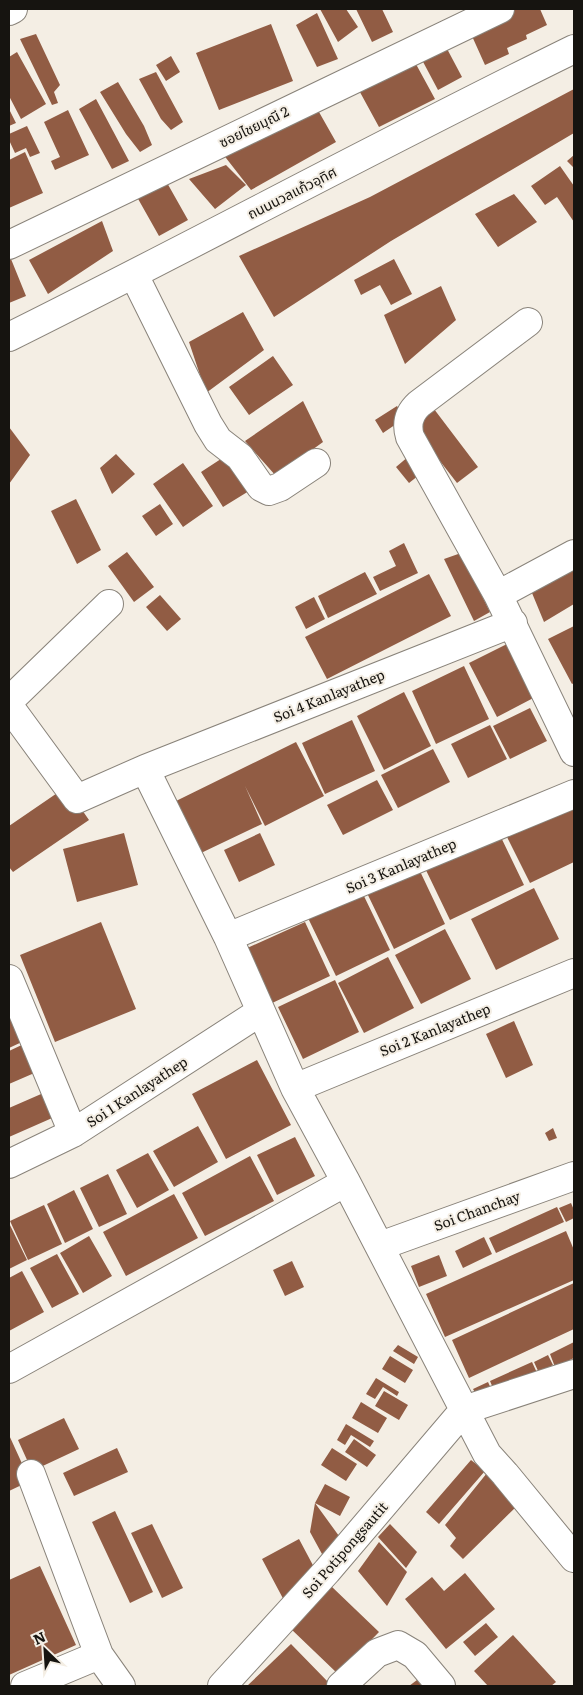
<svg xmlns="http://www.w3.org/2000/svg" width="583" height="1695" viewBox="0 0 583 1695" font-family="Literata,'Noto Sans Thai',serif">
<rect width="100%" height="100%" fill="#f4eee4"/>
<path fill="#915c44" d="M 320,9 L 346,9 L 358,27 L 338,42 Z
M 356,9 L 382,9 L 393,32 L 372,42 Z
M 503,9 L 540,9 L 547,25 L 526,35 L 527,39 L 507,48 L 509,54 L 485,65 L 467,25 Z
M 317,13 L 338,59 L 317,67 L 296,25 Z
M 271,24 L 293,81 L 219,110 L 196,53 Z
M 36,34 L 60,85 L 54,92 L 58,103 L 52,105 L 20,39 Z
M 445,45 L 462,77 L 438,90 L 421,58 Z
M 17,52 L 46,104 L 21,119 L 9,96 L 9,57 Z
M 411,55 L 435,99 L 379,127 L 355,83 Z
M 171,56 L 180,72 L 166,81 L 156,65 Z
M 156,72 L 183,122 L 171,130 L 161,119 L 139,79 Z
M 118,82 L 144,126 L 152,145 L 140,152 L 126,134 L 100,92 Z
M 574,89 L 574,133 L 391,241 L 274,317 L 239,256 L 370,197 Z
M 96,99 L 129,161 L 112,169 L 79,109 Z
M 315,105 L 336,142 L 251,190 L 219,149 Z
M 9,109 L 16,123 L 9,126 Z
M 68,110 L 89,155 L 55,170 L 51,161 L 60,157 L 44,122 Z
M 27,126 L 40,153 L 30,157 L 26,148 L 15,153 L 9,140 L 9,134 Z
M 25,152 L 43,193 L 9,208 L 9,160 Z
M 574,155 L 574,168 L 567,161 Z
M 226,165 L 246,185 L 215,209 L 189,179 Z
M 560,166 L 574,186 L 574,222 L 557,197 L 545,205 L 531,186 Z
M 166,181 L 188,220 L 159,236 L 137,197 Z
M 514,194 L 537,222 L 498,247 L 475,214 Z
M 102,221 L 113,251 L 48,294 L 29,260 Z
M 11,259 L 26,296 L 9,303 L 9,260 Z
M 394,259 L 412,294 L 391,305 L 380,285 L 361,295 L 354,280 Z
M 441,286 L 456,320 L 405,364 L 384,315 Z
M 243,312 L 264,350 L 206,393 L 189,342 Z
M 273,356 L 293,385 L 249,415 L 229,387 Z
M 303,401 L 323,442 L 276,476 L 245,441 Z
M 397,406 L 405,418 L 383,433 L 375,420 Z
M 434,409 L 478,467 L 457,483 L 412,425 Z
M 9,427 L 30,455 L 9,484 Z
M 116,454 L 135,474 L 112,494 L 100,468 Z
M 227,455 L 249,491 L 223,507 L 201,472 Z
M 409,456 L 423,472 L 409,483 L 396,467 Z
M 183,463 L 213,506 L 183,527 L 153,484 Z
M 76,499 L 101,550 L 77,564 L 51,511 Z
M 160,504 L 173,524 L 156,536 L 142,516 Z
M 404,543 L 418,573 L 380,591 L 373,577 L 396,566 L 389,551 Z
M 127,552 L 154,587 L 134,602 L 108,566 Z
M 461,553 L 490,612 L 474,621 L 444,559 Z
M 574,570 L 574,604 L 544,622 L 532,593 Z
M 365,572 L 377,594 L 328,618 L 318,596 Z
M 429,574 L 451,616 L 327,679 L 305,637 Z
M 160,595 L 181,619 L 167,631 L 146,607 Z
M 314,597 L 325,619 L 306,629 L 295,607 Z
M 574,626 L 574,683 L 572,684 L 548,639 Z
M 513,641 L 541,694 L 497,717 L 469,663 Z
M 464,666 L 489,719 L 436,744 L 412,691 Z
M 404,692 L 431,746 L 384,770 L 357,716 Z
M 530,708 L 547,741 L 510,759 L 493,726 Z
M 352,720 L 375,771 L 325,794 L 302,743 Z
M 490,725 L 507,759 L 468,778 L 451,744 Z
M 296,742 L 324,796 L 265,826 L 245,786 L 262,824 L 201,853 L 176,801 Z
M 433,749 L 450,782 L 398,808 L 381,775 Z
M 377,780 L 393,810 L 343,835 L 327,805 Z
M 66,787 L 89,820 L 13,872 L 9,867 L 9,826 Z
M 574,797 L 574,862 L 530,883 L 504,831 Z
M 498,831 L 524,885 L 450,920 L 424,866 Z
M 124,833 L 138,885 L 77,902 L 63,849 Z
M 260,833 L 275,865 L 239,882 L 224,850 Z
M 418,867 L 445,924 L 394,949 L 366,891 Z
M 534,888 L 559,939 L 496,970 L 471,919 Z
M 362,892 L 390,950 L 336,976 L 308,918 Z
M 101,922 L 136,1009 L 55,1042 L 20,955 Z
M 305,922 L 330,976 L 270,1004 L 245,949 Z
M 445,929 L 471,979 L 421,1004 L 395,955 Z
M 388,957 L 414,1008 L 364,1033 L 338,983 Z
M 335,980 L 359,1032 L 303,1059 L 278,1007 Z
M 9,1006 L 24,1041 L 9,1048 Z
M 514,1021 L 533,1065 L 506,1078 L 486,1034 Z
M 26,1043 L 39,1071 L 9,1084 L 9,1051 Z
M 257,1060 L 291,1125 L 226,1159 L 192,1094 Z
M 48,1091 L 59,1115 L 9,1137 L 9,1108 Z
M 198,1126 L 218,1162 L 174,1187 L 153,1151 Z
M 553,1128 L 557,1138 L 549,1141 L 545,1133 Z
M 295,1137 L 315,1176 L 277,1195 L 257,1155 Z
M 148,1153 L 169,1190 L 137,1208 L 116,1170 Z
M 250,1156 L 274,1201 L 205,1236 L 182,1193 Z
M 108,1174 L 127,1214 L 99,1227 L 80,1188 Z
M 74,1190 L 93,1229 L 65,1243 L 47,1204 Z
M 174,1194 L 198,1238 L 126,1276 L 103,1232 Z
M 571,1203 L 574,1210 L 574,1218 L 566,1222 L 559,1208 Z
M 44,1205 L 62,1244 L 28,1260 L 10,1221 Z
M 557,1207 L 564,1222 L 496,1253 L 489,1238 Z
M 9,1223 L 27,1260 L 9,1269 Z
M 566,1231 L 574,1250 L 574,1280 L 445,1337 L 426,1294 Z
M 89,1236 L 112,1276 L 83,1293 L 60,1253 Z
M 484,1237 L 492,1254 L 463,1268 L 455,1251 Z
M 57,1254 L 79,1294 L 52,1308 L 30,1268 Z
M 439,1255 L 447,1276 L 419,1287 L 411,1266 Z
M 292,1261 L 304,1287 L 285,1296 L 273,1270 Z
M 22,1271 L 44,1312 L 9,1331 L 9,1278 Z
M 574,1283 L 574,1329 L 469,1378 L 452,1340 Z
M 574,1342 L 574,1358 L 555,1367 L 550,1354 Z
M 398,1345 L 418,1357 L 414,1364 L 393,1351 Z
M 548,1355 L 553,1365 L 539,1373 L 534,1362 Z
M 390,1356 L 413,1370 L 405,1383 L 382,1369 Z
M 532,1362 L 538,1375 L 495,1393 L 490,1381 Z
M 376,1378 L 399,1392 L 397,1396 L 383,1387 L 375,1399 L 366,1394 Z
M 488,1382 L 494,1395 L 480,1402 L 473,1389 Z
M 384,1391 L 408,1405 L 399,1420 L 375,1406 Z
M 361,1402 L 387,1418 L 378,1433 L 352,1418 Z
M 64,1418 L 79,1449 L 32,1471 L 18,1440 Z
M 346,1424 L 374,1441 L 370,1447 L 351,1435 L 345,1445 L 337,1440 Z
M 9,1435 L 30,1481 L 9,1491 Z
M 354,1439 L 376,1455 L 367,1467 L 345,1452 Z
M 117,1448 L 128,1472 L 74,1496 L 63,1473 Z
M 332,1448 L 357,1464 L 346,1481 L 321,1465 Z
M 471,1460 L 485,1471 L 439,1524 L 426,1512 Z
M 487,1473 L 517,1506 L 463,1559 L 450,1546 L 456,1538 L 445,1525 Z
M 325,1484 L 350,1497 L 340,1516 L 315,1503 Z
M 315,1503 L 347,1547 L 328,1565 L 310,1532 Z
M 115,1511 L 153,1592 L 130,1603 L 92,1522 Z
M 152,1524 L 183,1588 L 162,1598 L 131,1533 Z
M 390,1524 L 417,1552 L 406,1568 L 378,1537 Z
M 299,1539 L 324,1586 L 287,1606 L 262,1559 Z
M 379,1542 L 407,1572 L 387,1606 L 358,1571 Z
M 40,1566 L 76,1645 L 9,1675 L 9,1580 Z
M 465,1573 L 495,1609 L 446,1649 L 405,1599 L 432,1577 L 444,1591 Z
M 331,1586 L 379,1632 L 338,1674 L 290,1628 Z
M 486,1623 L 498,1637 L 475,1656 L 463,1642 Z
M 513,1635 L 556,1682 L 551,1686 L 488,1686 L 474,1671 Z
M 291,1644 L 330,1684 L 327,1686 L 247,1686 Z
M 417,1680 L 422,1686 L 409,1686 Z"/>
<g fill="none" stroke-linecap="round" stroke-linejoin="round">
<g stroke="#89837a" stroke-width="30">
<path id="street" d="M 9,11 L 13,9
M 9,245 L 500,9
M 134,275 L 208,424 L 218,440 L 240,457 L 261,487 L 269,491 L 280,487 L 316,463
M 528,322 L 419,404 C 409,413 406,424 410,437 L 498,595 L 574,752
M 498,595 L 574,554
M 9,701 L 109,604
M 9,706 L 77,799 L 145,769 L 513,623
M 145,769 L 228,937 L 295,1088 L 346,1182 L 487,1454 L 505,1474 L 574,1558
M 228,937 L 574,794
M 9,979 L 73,1133
M 295,1088 L 574,973
M 9,1164 L 73,1133 L 260,1012
M 380,1246 L 574,1176
M 9,1369 L 346,1182
M 31,1474 L 99,1655
M 25,1686 L 99,1655 L 121,1686
M 222,1686 L 327,1571 L 464,1410 L 574,1374
M 341,1686 L 377,1653 L 398,1645 L 415,1655 L 441,1686"/>
</g>
<g stroke="#89837a" stroke-width="30">
<path id="secondary" d="M 9,337 C 198,243 384,142 574,49"/>
</g>
<use href="#street" stroke="#fff" stroke-width="28"/>
<use href="#secondary" stroke="#fff" stroke-width="28"/>
</g>
<g text-anchor="middle" stroke-width="4" stroke-linejoin="round" paint-order="stroke">
<g font-size="14" fill="#161410" stroke="#f4eee4">
<text transform="translate(254 127) rotate(-26)" y="5">ซอยไชยมุณี 2</text>
<text transform="translate(292 193) rotate(-27)" y="5">ถนนนวลแก้วอุทิศ</text>
<text transform="translate(329 696) rotate(-22)" y="5">Soi 4 Kanlayathep</text>
<text transform="translate(401 866) rotate(-23)" y="5">Soi 3 Kanlayathep</text>
<text transform="translate(435 1030) rotate(-22)" y="5">Soi 2 Kanlayathep</text>
<text transform="translate(137 1092) rotate(-33)" y="5">Soi 1 Kanlayathep</text>
<text transform="translate(477 1211) rotate(-20)" y="5">Soi Chanchay</text>
<text transform="translate(345 1550) rotate(-49)" y="5">Soi Potipongsautit</text>
</g>
</g>
<rect width="583" height="1695" fill="none" stroke="#161410" stroke-width="20"/>
<g transform="translate(45 1650) rotate(335)" stroke="#f4eee4" stroke-width="4" paint-order="stroke">
<path d="M0-4L9 19L0 12L-9 19Z" fill="#161410"/>
<text y="-8" font-size="14" font-weight="bold" text-anchor="middle" fill="#161410">N</text>
</g>
</svg>
